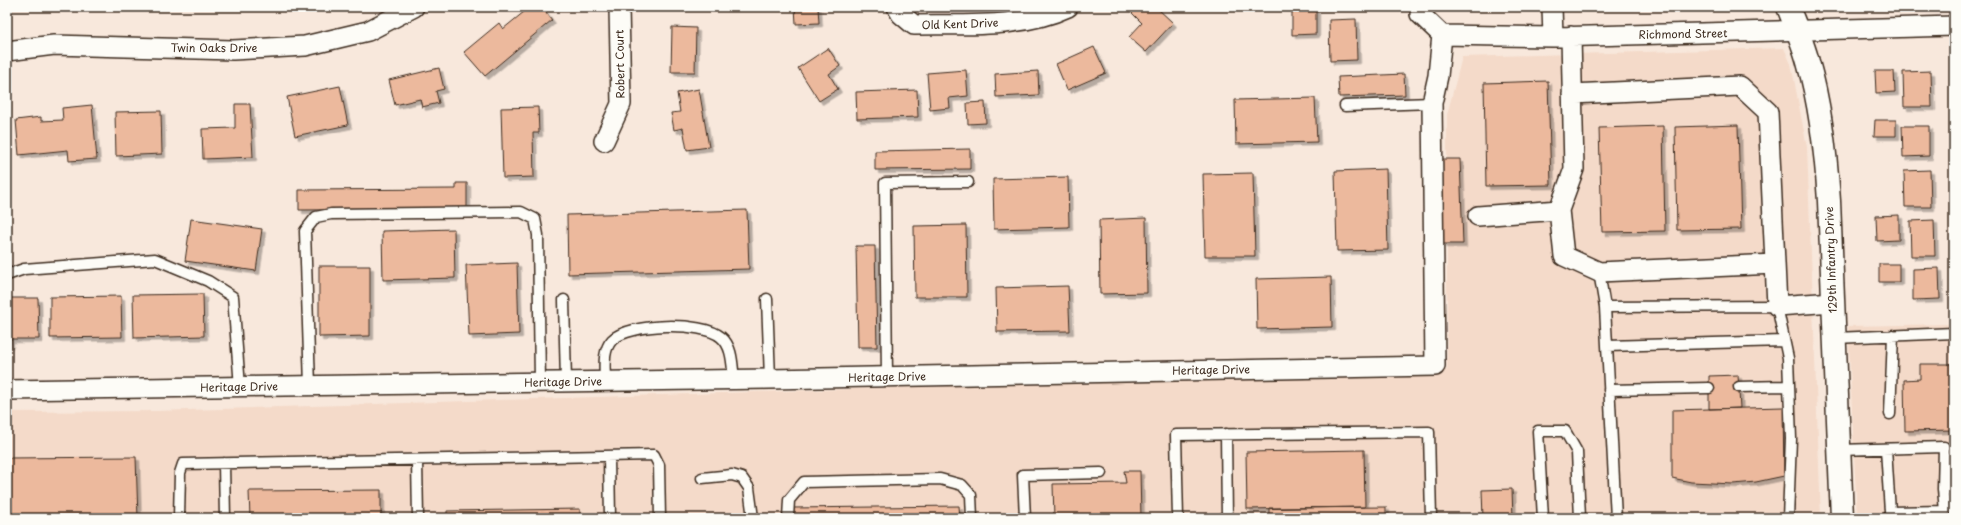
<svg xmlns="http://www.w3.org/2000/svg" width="1961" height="525" viewBox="0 0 1961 525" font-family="'Playpen Sans',sans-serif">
<defs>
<filter id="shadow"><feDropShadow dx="3.5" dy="3.5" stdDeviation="0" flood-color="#0004"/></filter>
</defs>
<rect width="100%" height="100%" fill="#f8e8dc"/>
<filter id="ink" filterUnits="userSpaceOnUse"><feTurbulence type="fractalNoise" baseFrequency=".025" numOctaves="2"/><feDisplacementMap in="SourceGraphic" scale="8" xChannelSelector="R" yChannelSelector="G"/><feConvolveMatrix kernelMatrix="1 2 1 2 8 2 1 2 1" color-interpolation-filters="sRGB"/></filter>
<g filter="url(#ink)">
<path fill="#f4dac9" d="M 1784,48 L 1791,64 L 1807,147 L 1821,518 L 7,518 L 7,412 L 156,411 L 1447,370 L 1447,115 L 1462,57 Z
M 1954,324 L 1954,518 L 1857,518 L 1848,326 Z"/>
<path fill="#ecb99d" stroke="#3b2a1e" filter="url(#shadow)" d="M 530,7 L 542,7 L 552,20 L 485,76 L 464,52 L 499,23 L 503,29 Z
M 795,7 L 818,7 L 819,23 L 796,24 Z
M 1136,7 L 1156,7 L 1173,23 L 1146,52 L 1129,37 L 1142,23 L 1131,12 Z
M 1316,8 L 1316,34 L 1292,35 L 1292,9 Z
M 1356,19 L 1357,60 L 1330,61 L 1329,20 Z
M 672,27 L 696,28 L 695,72 L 671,72 Z
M 1094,47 L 1106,73 L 1067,90 L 1056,64 Z
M 828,48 L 840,66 L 829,74 L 838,89 L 819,101 L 798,68 Z
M 439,68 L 444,89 L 436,91 L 439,103 L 422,107 L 420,99 L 395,105 L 389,80 Z
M 966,70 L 968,96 L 949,98 L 950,108 L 930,110 L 927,73 Z
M 1038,71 L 1039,95 L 996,97 L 995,74 Z
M 1875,71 L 1894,71 L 1895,92 L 1876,93 Z
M 1931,71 L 1932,107 L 1904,107 L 1903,72 Z
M 1404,74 L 1405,95 L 1339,97 L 1338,77 Z
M 1548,81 L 1551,185 L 1486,186 L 1484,83 Z
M 340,86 L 348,125 L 295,136 L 287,97 Z
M 699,89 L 709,147 L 687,150 L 683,128 L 674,130 L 671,113 L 680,112 L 677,93 Z
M 917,90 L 918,117 L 857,119 L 856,92 Z
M 1315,98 L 1317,142 L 1236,144 L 1235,100 Z
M 985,102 L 986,123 L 968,124 L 967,103 Z
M 235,104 L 250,104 L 253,157 L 203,159 L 202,129 L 235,128 Z
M 92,105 L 97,159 L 69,161 L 68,150 L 19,155 L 16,120 L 41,117 L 41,121 L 63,120 L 62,108 Z
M 538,107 L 539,133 L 533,133 L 534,177 L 503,178 L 501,108 Z
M 161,111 L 162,154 L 116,156 L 115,112 Z
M 1875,120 L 1896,120 L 1896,136 L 1874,136 Z
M 1738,125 L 1741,229 L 1677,230 L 1675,127 Z
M 1663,126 L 1665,231 L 1602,232 L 1599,128 Z
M 1902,126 L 1929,126 L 1929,156 L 1903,157 Z
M 970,149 L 970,169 L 875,170 L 875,151 Z
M 1440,159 L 1460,159 L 1463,244 L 1442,244 Z
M 1386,169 L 1388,250 L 1337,251 L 1335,171 Z
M 1930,170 L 1931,207 L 1905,207 L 1904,171 Z
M 1253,173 L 1255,256 L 1205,256 L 1203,174 Z
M 1068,177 L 1069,227 L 994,229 L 993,179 Z
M 456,183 L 467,183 L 467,209 L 299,210 L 299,190 L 456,189 Z
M 747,210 L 749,269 L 568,274 L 567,215 Z
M 1899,215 L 1899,240 L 1877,241 L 1876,216 Z
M 1146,218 L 1147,293 L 1100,294 L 1099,220 Z
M 191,219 L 262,229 L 256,271 L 185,261 Z
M 1934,220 L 1935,256 L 1911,256 L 1910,221 Z
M 966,225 L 967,297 L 915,297 L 914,226 Z
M 454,229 L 455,278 L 383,280 L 382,231 Z
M 856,246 L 875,246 L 877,347 L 858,347 Z
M 517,263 L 519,334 L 469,336 L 466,265 Z
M 1879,264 L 1899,264 L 1899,282 L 1879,282 Z
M 319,266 L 370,266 L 370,336 L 319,337 Z
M 1939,268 L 1940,299 L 1913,300 L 1913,269 Z
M 1331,277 L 1332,327 L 1257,329 L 1256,279 Z
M 1068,286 L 1070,331 L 997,332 L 996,288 Z
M 203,294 L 204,336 L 134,338 L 133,295 Z
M 121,296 L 122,337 L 50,338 L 50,297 Z
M 7,298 L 38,298 L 39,339 L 10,339 L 10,344 L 7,344 Z
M 1920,364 L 1954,364 L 1954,430 L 1905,431 L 1904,380 L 1920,379 Z
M 1738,375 L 1740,408 L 1709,409 L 1709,376 Z
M 1783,407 L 1784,476 L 1756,482 L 1733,484 L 1691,482 L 1672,478 L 1672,410 Z
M 1364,450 L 1365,507 L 1247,509 L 1246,452 Z
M 136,457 L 138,518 L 79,518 L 79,515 L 7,515 L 7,458 Z
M 1124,471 L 1140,471 L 1141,518 L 1054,518 L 1053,484 L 1126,483 Z
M 1512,489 L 1513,518 L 1483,518 L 1482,490 Z
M 381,490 L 381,518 L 250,518 L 249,491 Z
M 959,506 L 960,518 L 793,518 L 792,508 Z
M 1386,507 L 1386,518 L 1269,518 L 1269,508 Z
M 580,509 L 580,518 L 447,518 L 447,511 Z"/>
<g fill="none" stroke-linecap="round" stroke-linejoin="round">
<g stroke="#3b2a1e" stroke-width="13">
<path id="service" d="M 1345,106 L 1432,103
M 1599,272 L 1605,307 L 1616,518
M 7,275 L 24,269 L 155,259 L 208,281 L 233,297 L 240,387
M 767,299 L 770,379
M 564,300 L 566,382
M 1605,307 L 1777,306 L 1788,358 L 1791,439 L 1788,518
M 1835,338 L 1954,333
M 1607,346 L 1784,341
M 887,377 L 885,183 L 968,182
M 605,381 C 605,368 602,351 612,340 C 629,323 702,321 721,337 C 733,347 732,365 734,380
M 310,386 L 305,231 L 316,217 L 331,214 L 521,212 L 535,219 L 538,235 L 540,382
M 1739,387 L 1789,386
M 1609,390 L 1709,388
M 1890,414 L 1893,335
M 1226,434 L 1227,518
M 1886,449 L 1890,512 L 1945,511 L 1943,489
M 1839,450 L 1944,447 L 1943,489 L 1954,489
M 609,457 L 610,518
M 417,460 L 418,518
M 224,463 L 225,518
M 702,478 L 732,475 L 742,478 L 749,488 L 753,518
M 179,518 L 180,473 L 183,464 L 654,455 L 659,465 L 660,518
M 788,518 L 789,500 L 804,482 L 940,479 L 962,485 L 971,495 L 972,518
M 1025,518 L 1023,475 L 1101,473
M 1178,518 L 1176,435 L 1429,432 L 1431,518
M 1543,518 L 1538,431 L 1565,431 L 1577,452 L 1580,518"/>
</g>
<g stroke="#3b2a1e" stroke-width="22">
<path id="minor" d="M 897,7 L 901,14 L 914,25 C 965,24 1021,29 1068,7
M 1552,7 L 1553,37
M 1420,14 L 1442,35 L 1553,37 L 1954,26
M 7,51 L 54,45 L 233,50 L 305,46 L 368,31 L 414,7
M 1572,94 L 1740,86 L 1768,112 L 1777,306 L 1833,302
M 604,141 L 621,104 L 619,7
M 1559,210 L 1564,256 L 1599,272 L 1775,264
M 1478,216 L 1559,210 L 1574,169 L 1571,36
M 7,390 L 770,379 L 1435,366 L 1432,103 L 1438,76 L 1442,35"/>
</g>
<g stroke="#3b2a1e" stroke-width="25">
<path id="tertiary" d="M 1788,7 C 1795,25 1803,43 1808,62 C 1821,107 1826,154 1829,201 L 1842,518"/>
</g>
<use href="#service" stroke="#fdfcf7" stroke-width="10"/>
<use href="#minor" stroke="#fdfcf7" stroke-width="19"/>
<use href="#tertiary" stroke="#fdfcf7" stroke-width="22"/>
</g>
</g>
<g text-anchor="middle" stroke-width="3.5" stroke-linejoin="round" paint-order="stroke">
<g font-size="11" fill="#3b2a1e" stroke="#fdfcf7">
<text transform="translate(960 24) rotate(-2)" y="4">Old Kent Drive</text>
<text transform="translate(1683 34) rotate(-1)" y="4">Richmond Street</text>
<text x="214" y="52">Twin Oaks Drive</text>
<text transform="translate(620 64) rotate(-91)" y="4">Robert Court</text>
<text transform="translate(1831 260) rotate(-92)" y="4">129th Infantry Drive</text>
<text transform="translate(1211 370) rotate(-1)" y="4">Heritage Drive</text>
<text transform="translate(887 377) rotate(-1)" y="4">Heritage Drive</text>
<text transform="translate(563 382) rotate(-1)" y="4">Heritage Drive</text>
<text transform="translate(239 387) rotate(-1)" y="4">Heritage Drive</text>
</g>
</g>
<rect width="1961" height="525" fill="none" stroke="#fdfcf7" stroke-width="24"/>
<rect x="12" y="12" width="1937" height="501" fill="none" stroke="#3b2a1e" stroke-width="1.5" filter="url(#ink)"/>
</svg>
